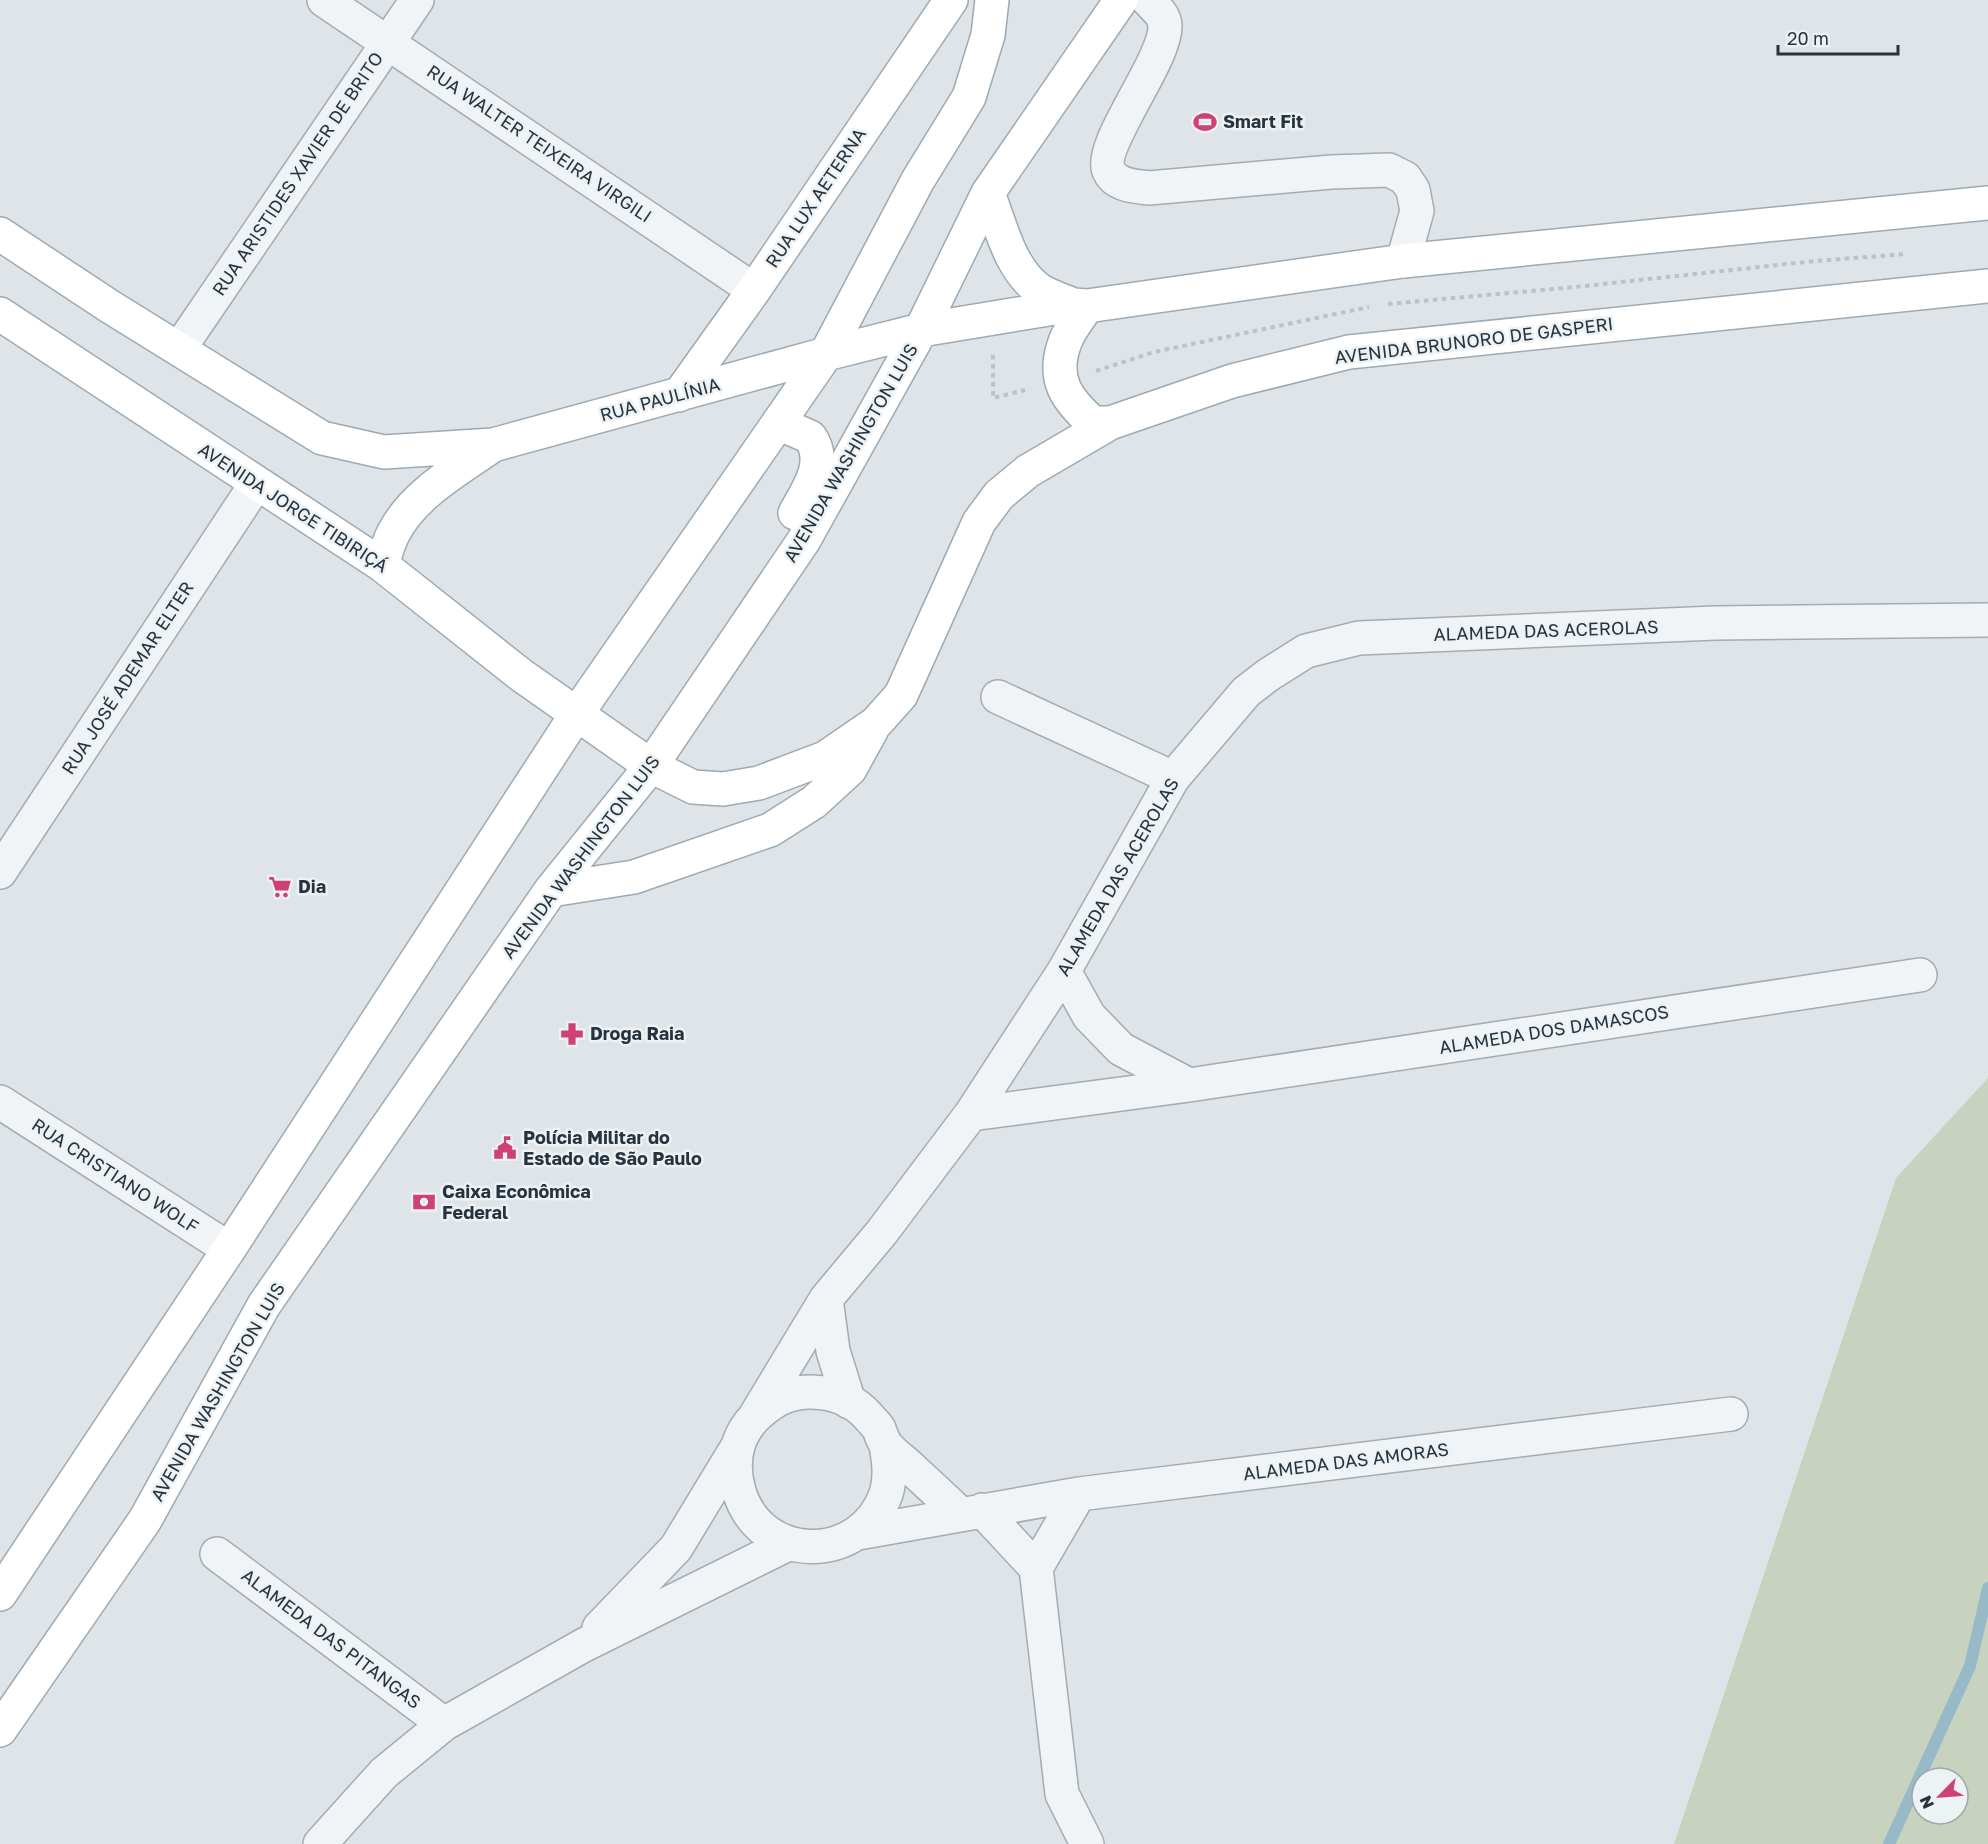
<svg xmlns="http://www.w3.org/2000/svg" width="1988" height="1844" viewBox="0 0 1988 1844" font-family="'Golos Text',sans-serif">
<rect width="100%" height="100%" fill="#dee4e8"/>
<path fill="#c7d2bf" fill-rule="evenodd" d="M 1988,1078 L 1988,1844 L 1674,1844 L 1896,1178 ZM 1922,1778 L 1958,1778 L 1958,1814 L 1922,1814 Z"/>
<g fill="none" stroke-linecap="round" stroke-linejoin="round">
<path stroke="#98b9c8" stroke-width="12" d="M 1889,1844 L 1970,1666 L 1988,1588"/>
<g stroke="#a3acb2" stroke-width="36">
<path id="minor" d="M 324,0 L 754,290
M 1148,0 C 1155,8 1165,15 1165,26 C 1166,60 1097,146 1109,171 C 1116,186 1135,186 1149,188 L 1331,172 L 1389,170 L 1405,178 L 1413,190 L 1417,211 L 1403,261
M 179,349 L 417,0
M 998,697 L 1173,778
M 0,872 L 256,484
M 1064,971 L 1089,1016 L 1121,1049 L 1189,1085
M 0,1102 L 229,1249
M 971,1114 L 1189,1085 L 1920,975
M 826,1299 L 833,1351 L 849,1402
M 757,1413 L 826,1299 L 882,1232 L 971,1114 L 1064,971 L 1173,778 L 1246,692 L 1268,675 L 1306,651 L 1359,638 L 1715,623 L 1988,620
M 886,1445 C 889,1462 891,1478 886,1494 C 860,1566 760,1563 739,1491 C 735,1477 734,1460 738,1446 C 743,1428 756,1414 771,1404 C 799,1384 844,1390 867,1415 C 871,1420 876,1424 879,1429 C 881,1435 883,1441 887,1446 C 893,1454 903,1460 910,1467 C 927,1483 944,1498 960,1514
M 982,1510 L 1036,1568 L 1062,1794 L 1087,1844
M 858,1533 L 1079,1494 L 1731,1414
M 217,1554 L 444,1724
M 1036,1568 L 1079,1494
M 599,1628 L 676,1548 L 736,1449
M 320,1844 L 384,1773 L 444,1724 L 584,1645 L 788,1544"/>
</g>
<g stroke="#9daab3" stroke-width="36">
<path id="major" d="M 988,193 C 1001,226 1009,267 1038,289 C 1048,296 1062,300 1073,305
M 0,234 L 109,306 L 322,438 L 384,452 L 493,445 L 826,354 L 921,330 L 1073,305 L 1087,306 L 1403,261 L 1988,203
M 1087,306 C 1080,317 1069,330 1065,342 C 1051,379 1067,400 1093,423 L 1110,423
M 0,314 L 382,565 L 521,675 L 651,766 L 693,787 L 723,789 L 759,783 L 825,758 L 876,723 L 901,695 L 979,522 L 999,495 L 1028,471 L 1110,423 L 1232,381 L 1349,352 L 1988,286
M 679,395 L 754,290 L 951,0
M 778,423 L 810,437 C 828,462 808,490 795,513
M 382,565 C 385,555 388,544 393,534 C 413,494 458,470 493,445
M 551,890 L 634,877 L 770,830 L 814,802 L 850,769 L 872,729
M 0,1594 L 229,1249 L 576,715 L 826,354 L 918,180 L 969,97 L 988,35 L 992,0
M 0,1730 L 145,1520 L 264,1305 L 551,890 L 651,766 L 804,540 L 921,330 L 988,193 L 1121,0"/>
</g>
<path stroke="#bcc2c6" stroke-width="4" stroke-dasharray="4.5 4.5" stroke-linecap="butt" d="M 1388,304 L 1575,287 L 1815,261 L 1906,254
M 993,355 L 993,398 L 1025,390
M 1096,371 L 1154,352 L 1369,307"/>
<use href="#minor" stroke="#f1f4f6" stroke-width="33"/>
<use href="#major" stroke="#fff" stroke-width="33"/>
</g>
<defs>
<g id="stadium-bare" transform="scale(1.8)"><path d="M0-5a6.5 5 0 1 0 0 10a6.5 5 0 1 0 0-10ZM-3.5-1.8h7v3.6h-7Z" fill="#cf4173" stroke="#edf2f5" stroke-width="2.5" paint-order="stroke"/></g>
<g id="supermarket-bare" transform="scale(1.8)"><path d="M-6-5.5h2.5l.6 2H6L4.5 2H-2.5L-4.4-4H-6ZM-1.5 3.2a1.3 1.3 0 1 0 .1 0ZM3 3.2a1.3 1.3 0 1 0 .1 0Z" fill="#cf4173" stroke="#edf2f5" stroke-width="2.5" paint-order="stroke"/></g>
<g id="pharmacy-bare" transform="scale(1.8)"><path d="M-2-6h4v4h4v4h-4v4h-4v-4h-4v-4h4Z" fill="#cf4173" stroke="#edf2f5" stroke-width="2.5" paint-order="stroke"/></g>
<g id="civic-bare" transform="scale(1.8)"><path d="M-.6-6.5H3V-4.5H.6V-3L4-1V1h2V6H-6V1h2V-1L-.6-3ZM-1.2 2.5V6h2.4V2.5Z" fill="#cf4173" stroke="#edf2f5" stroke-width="2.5" paint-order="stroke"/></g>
<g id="bank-bare" transform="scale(1.8)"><path d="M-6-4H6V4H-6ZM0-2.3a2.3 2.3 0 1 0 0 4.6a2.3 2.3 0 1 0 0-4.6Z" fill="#cf4173" stroke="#edf2f5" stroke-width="2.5" paint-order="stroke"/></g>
</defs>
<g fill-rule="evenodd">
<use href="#stadium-bare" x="1205" y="122"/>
<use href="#supermarket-bare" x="280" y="887"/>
<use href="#pharmacy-bare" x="572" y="1034"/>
<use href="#civic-bare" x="505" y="1148"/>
<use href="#bank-bare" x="424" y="1202"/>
</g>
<g text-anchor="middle" stroke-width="5" stroke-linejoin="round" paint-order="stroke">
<g font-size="18" font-weight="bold" fill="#27343f" stroke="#edf2f5" text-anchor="start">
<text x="1223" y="128">Smart Fit</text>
<text x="298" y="893">Dia</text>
<text x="590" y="1040">Droga Raia</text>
<text x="523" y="1144">Polícia Militar do<tspan x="523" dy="21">Estado de São Paulo</tspan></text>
<text x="442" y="1198">Caixa Econômica<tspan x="442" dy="21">Federal</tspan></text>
</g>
<g font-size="18" fill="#27343f" stroke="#edf2f5">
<text transform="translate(539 144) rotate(34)" y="6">RUA WALTER TEIXEIRA VIRGILI</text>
<text transform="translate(298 174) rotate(-56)" y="6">RUA ARISTIDES XAVIER DE BRITO</text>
<text transform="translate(816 198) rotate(-56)" y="6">RUA LUX AETERNA</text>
<text transform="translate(1474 341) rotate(-7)" y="6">AVENIDA BRUNORO DE GASPERI</text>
<text transform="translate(660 400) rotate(-15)" y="6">RUA PAULÍNIA</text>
<text transform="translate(851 453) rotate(-60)" y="6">AVENIDA WASHINGTON LUIS</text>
<text transform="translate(293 508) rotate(33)" y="6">AVENIDA JORGE TIBIRIÇÁ</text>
<text transform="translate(1546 631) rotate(-2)" y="6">ALAMEDA DAS ACEROLAS</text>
<text transform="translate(128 678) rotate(-57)" y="6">RUA JOSÉ ADEMAR ELTER</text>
<text transform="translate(581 857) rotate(-53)" y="6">AVENIDA WASHINGTON LUIS</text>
<text transform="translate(1118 877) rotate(-60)" y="6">ALAMEDA DAS ACEROLAS</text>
<text transform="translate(1554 1030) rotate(-9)" y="6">ALAMEDA DOS DAMASCOS</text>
<text transform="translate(115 1176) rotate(33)" y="6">RUA CRISTIANO WOLF</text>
<text transform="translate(218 1392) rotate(-60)" y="6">AVENIDA WASHINGTON LUIS</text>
<text transform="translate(1346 1462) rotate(-7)" y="6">ALAMEDA DAS AMORAS</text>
<text transform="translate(331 1639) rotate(37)" y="6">ALAMEDA DAS PITANGAS</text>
</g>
</g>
<g transform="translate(1940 1796) rotate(245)"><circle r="28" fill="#edf2f5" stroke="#9ea6ac" stroke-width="1.5"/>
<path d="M0-4.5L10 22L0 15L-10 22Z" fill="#cf4173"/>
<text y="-9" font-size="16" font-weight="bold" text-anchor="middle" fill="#27343f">N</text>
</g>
<path d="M1778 45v9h120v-9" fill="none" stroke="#27343f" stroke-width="3"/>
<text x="1787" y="45" font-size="18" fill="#27343f" stroke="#edf2f5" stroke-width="4.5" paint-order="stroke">20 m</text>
</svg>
